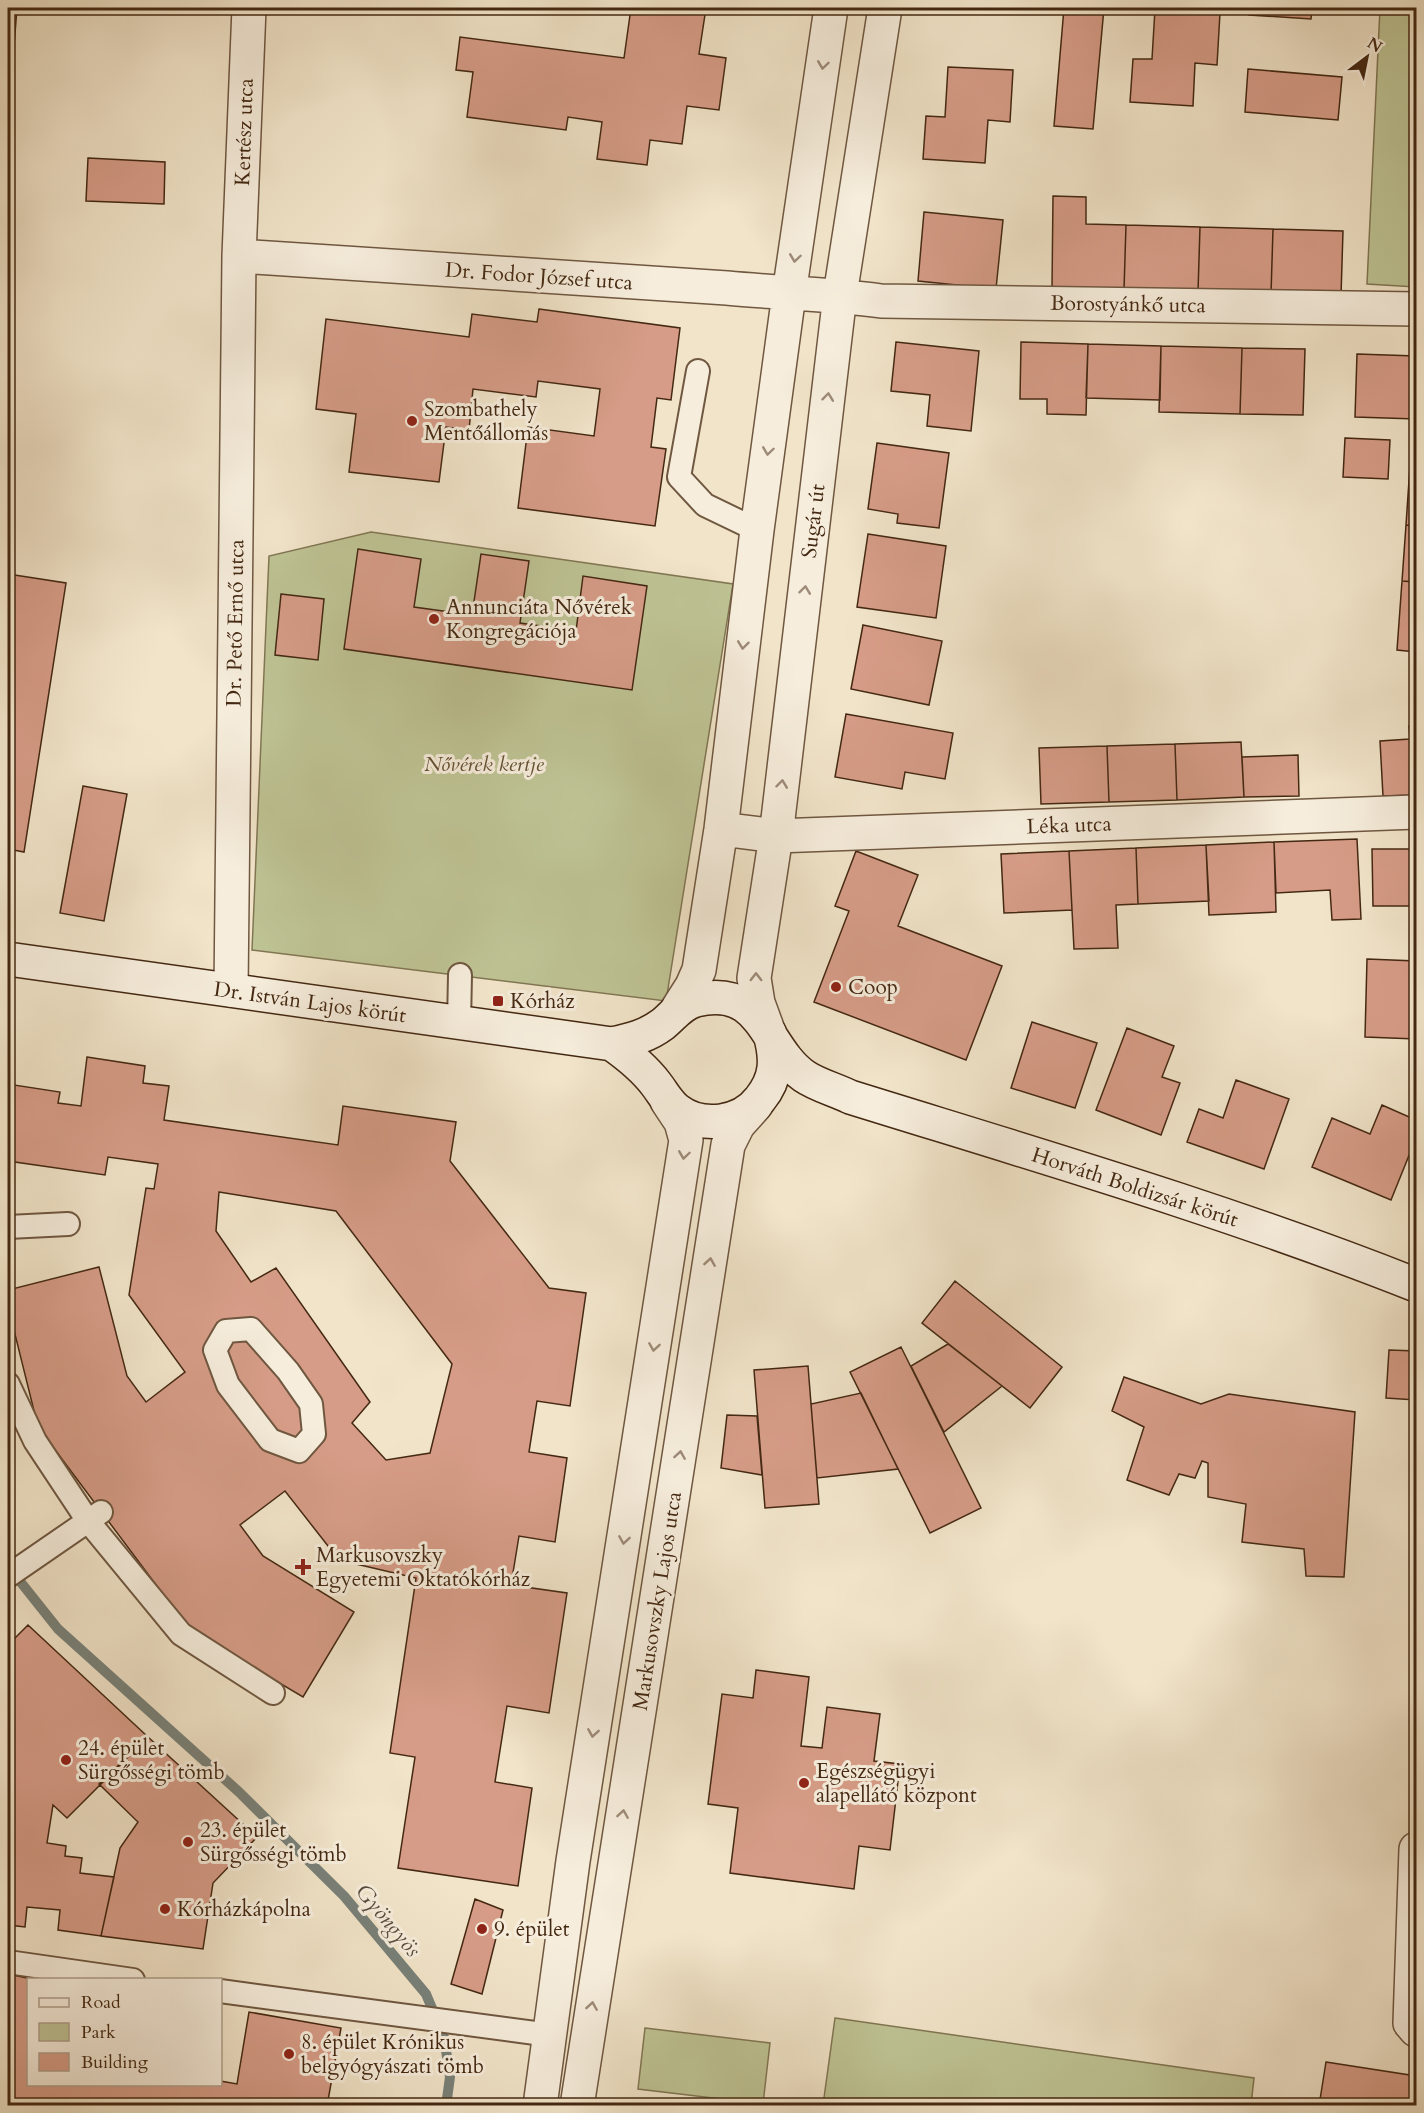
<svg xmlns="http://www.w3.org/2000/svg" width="1424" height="2113" viewBox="0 0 1424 2113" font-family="Cardo,serif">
<rect width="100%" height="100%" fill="#f1e4c9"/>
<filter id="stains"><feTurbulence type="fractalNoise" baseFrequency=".00333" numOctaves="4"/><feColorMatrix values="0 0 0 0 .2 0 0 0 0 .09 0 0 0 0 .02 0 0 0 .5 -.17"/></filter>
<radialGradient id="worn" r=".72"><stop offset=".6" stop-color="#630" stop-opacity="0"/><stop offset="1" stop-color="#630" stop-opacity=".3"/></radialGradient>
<path fill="#bec394" stroke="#817653" stroke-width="1.5" d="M 1380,8 L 1416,8 L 1416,287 L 1367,284 Z
M 371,532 L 733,584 L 666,1001 L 252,950 L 269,556 Z
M 835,2018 L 1254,2078 L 1251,2105 L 823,2105 Z
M 645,2028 L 770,2043 L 763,2104 L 638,2089 Z"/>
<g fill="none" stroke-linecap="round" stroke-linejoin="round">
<path stroke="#798179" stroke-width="10" d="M 11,1570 L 58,1629 L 239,1792 L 344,1896 L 426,1994 L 444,2037 L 450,2077 L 446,2106"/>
</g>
<path fill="#d69c87" stroke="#442812" stroke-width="1.5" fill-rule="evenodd" d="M 8,8 L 17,8 L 8,122 Z
M 631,8 L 706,8 L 699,54 L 726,58 L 719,110 L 687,106 L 682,144 L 650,140 L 647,165 L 597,159 L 602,122 L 568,117 L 566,130 L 467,117 L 473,72 L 456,70 L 460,37 L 624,58 Z
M 1064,8 L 1104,8 L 1093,129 L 1054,126 Z
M 1249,8 L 1312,8 L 1311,19 L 1249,15 Z
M 1155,9 L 1220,13 L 1217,65 L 1195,63 L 1193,106 L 1130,102 L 1133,59 L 1152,59 Z
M 948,67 L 1013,70 L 1010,122 L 988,120 L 985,163 L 923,159 L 926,116 L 945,117 Z
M 1248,69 L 1342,77 L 1338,120 L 1245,112 Z
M 88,158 L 165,162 L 164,204 L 86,201 Z
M 1053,196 L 1086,197 L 1086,224 L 1126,225 L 1124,290 L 1052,288 Z
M 924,212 L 1003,220 L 996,289 L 918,281 Z
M 1126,225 L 1200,227 L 1198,292 L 1124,290 Z
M 1200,227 L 1273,229 L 1271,294 L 1198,292 Z
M 1273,229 L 1343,231 L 1341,296 L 1271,294 Z
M 539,309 L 680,328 L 671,400 L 657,398 L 651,447 L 666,449 L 655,526 L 518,508 L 528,427 L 594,436 L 600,389 L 538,381 L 536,397 L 473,389 L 469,430 L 446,427 L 439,482 L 349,472 L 356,414 L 316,409 L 326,319 L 469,337 L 472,314 L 537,322 Z
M 896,342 L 979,351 L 971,431 L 927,426 L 930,395 L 891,391 Z
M 1021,342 L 1088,344 L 1086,415 L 1047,414 L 1047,399 L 1020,399 Z
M 1088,344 L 1161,346 L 1160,400 L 1086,398 Z
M 1161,346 L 1242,348 L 1240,414 L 1159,412 Z
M 1242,348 L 1305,349 L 1303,415 L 1240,414 Z
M 1357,354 L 1416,356 L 1416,419 L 1355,417 Z
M 1345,438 L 1390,440 L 1388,479 L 1343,477 Z
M 877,443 L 949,453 L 939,528 L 897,523 L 898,514 L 868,509 Z
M 1410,466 L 1416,467 L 1416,526 L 1406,525 Z
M 1406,525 L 1416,526 L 1416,582 L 1402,581 Z
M 868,534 L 946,546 L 936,618 L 857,607 Z
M 358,549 L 421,559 L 414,607 L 472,615 L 481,554 L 529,561 L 520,623 L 576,631 L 583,576 L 647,586 L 632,690 L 344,649 Z
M 8,574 L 66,583 L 24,852 L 8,849 Z
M 1402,581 L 1416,582 L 1416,652 L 1397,650 Z
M 281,594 L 324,599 L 318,660 L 275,655 Z
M 863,625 L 942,641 L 929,705 L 851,689 Z
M 846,714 L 953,733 L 945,779 L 905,772 L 902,789 L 835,777 Z
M 1409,726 L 1416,726 L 1416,795 L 1383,796 L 1380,741 L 1410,739 Z
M 1241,742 L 1244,797 L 1177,800 L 1175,744 Z
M 1175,744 L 1177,800 L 1109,802 L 1107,746 Z
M 1107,746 L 1109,802 L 1041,804 L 1039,748 Z
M 1298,755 L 1299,796 L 1244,797 L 1242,757 Z
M 83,786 L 127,794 L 104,921 L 60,913 Z
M 1357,839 L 1361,919 L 1332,920 L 1330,890 L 1276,893 L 1274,842 Z
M 1274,842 L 1276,912 L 1209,915 L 1206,845 Z
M 1206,845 L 1209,901 L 1138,904 L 1136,848 Z
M 1136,848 L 1138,904 L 1116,905 L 1118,948 L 1074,949 L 1069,851 Z
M 1372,849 L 1416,849 L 1416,906 L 1373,906 Z
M 856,851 L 918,875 L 898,926 L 1002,966 L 966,1060 L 814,1002 L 849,911 L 835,906 Z
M 1069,851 L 1072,910 L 1004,913 L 1001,854 Z
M 1367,959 L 1416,961 L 1416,1039 L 1365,1037 Z
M 1032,1022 L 1097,1043 L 1075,1108 L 1011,1088 Z
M 1127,1028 L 1174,1046 L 1162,1077 L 1180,1083 L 1161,1135 L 1096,1110 Z
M 87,1057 L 145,1066 L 143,1083 L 169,1086 L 164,1120 L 338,1145 L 343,1106 L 456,1122 L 450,1161 L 549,1288 L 586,1293 L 570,1406 L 537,1401 L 529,1452 L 567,1458 L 555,1542 L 519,1536 L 511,1585 L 567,1593 L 549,1713 L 507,1706 L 495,1782 L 532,1788 L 518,1886 L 398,1868 L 415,1757 L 390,1753 L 416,1578 L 339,1560 L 285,1491 L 240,1525 L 263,1556 L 354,1612 L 303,1697 L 189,1629 L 38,1427 L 8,1306 L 8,1290 L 99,1267 L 127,1376 L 146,1402 L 185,1372 L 129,1295 L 146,1188 L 154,1189 L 158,1164 L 108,1157 L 105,1175 L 8,1161 L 8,1084 L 60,1092 L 58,1103 L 81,1106 ZM 219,1192 L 336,1211 L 452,1364 L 430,1453 L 386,1460 L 352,1423 L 370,1402 L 276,1268 L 251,1282 L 216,1231 Z
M 1236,1080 L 1289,1099 L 1264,1169 L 1187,1142 L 1199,1109 L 1223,1118 Z
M 1382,1105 L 1416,1120 L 1416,1138 L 1391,1200 L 1312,1167 L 1332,1118 L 1370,1134 Z
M 955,1281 L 1062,1367 L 1030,1408 L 922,1323 Z
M 948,1344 L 1002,1386 L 944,1432 L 911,1366 Z
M 901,1347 L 981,1508 L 930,1533 L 850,1372 Z
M 1389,1350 L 1416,1351 L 1416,1400 L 1386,1398 Z
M 808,1366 L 819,1504 L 765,1508 L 754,1370 Z
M 1124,1377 L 1201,1404 L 1229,1394 L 1355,1412 L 1344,1577 L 1306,1576 L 1304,1549 L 1242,1542 L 1246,1504 L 1208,1497 L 1208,1463 L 1202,1461 L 1195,1478 L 1179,1474 L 1169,1495 L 1127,1480 L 1144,1427 L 1112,1411 Z
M 861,1393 L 898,1469 L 817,1478 L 811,1404 Z
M 727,1415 L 757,1416 L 762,1475 L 721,1468 Z
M 28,1625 L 148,1737 L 67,1818 L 53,1805 L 47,1843 L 66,1846 L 65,1856 L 82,1858 L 80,1873 L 114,1877 L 101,1936 L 58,1930 L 60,1910 L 27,1907 L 25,1927 L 8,1925 L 8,1645 Z
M 756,1670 L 809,1677 L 801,1746 L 822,1748 L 827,1707 L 880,1714 L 874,1761 L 900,1764 L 890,1850 L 859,1846 L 854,1889 L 730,1873 L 738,1808 L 708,1804 L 722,1694 L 753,1698 Z
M 148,1737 L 257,1837 L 213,1883 L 203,1949 L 101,1936 L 120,1848 L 138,1822 L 99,1784 Z
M 475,1899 L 503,1910 L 482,1994 L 451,1984 Z
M 8,1974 L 37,1980 L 28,1980 L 28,2084 L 220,2084 L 220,2081 L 237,2084 L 249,2012 L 341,2028 L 327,2106 L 8,2106 Z
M 1326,2062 L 1416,2076 L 1416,2106 L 1319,2106 Z"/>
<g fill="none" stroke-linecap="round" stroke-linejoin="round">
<g stroke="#6f5740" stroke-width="26">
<path id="lane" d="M 698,371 L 679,477 L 705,505 L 757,530
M 459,1023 L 460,975
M 8,1227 L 68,1224
M 251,1329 L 288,1371 L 311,1404 L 314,1434 L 299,1451 L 270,1440 L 228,1385 L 215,1350 L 226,1331 Z
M 8,1384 L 35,1441 L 88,1521 L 181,1634 L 273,1693
M 8,1576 L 101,1512
M 8,1962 L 133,1980
M 220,1991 L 550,2035"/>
</g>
<g stroke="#6f5740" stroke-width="36">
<path id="street" d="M 239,256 L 727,288 C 778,293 830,294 881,301 L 1416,309
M 721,829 L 776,836 L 1416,812
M 231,990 L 239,256 L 249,8
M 678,1008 L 692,986 L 699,970 L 721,829 L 757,530 L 789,294 L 831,8
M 769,1033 L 758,1003 L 754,978 L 776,836 L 840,295 L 885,8
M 1416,1849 L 1410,2023 L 1416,2030
M 540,2106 L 573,1861 L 686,1140 L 681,1122 L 667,1101
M 577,2106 L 728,1145 L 738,1125 L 756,1105"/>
</g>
<g stroke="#442812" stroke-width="36">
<path id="secondary" d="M 8,959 L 612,1044 C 631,1040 647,1036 663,1024 C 674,1015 681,1004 696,1000 C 764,984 764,1048 804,1076 C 817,1085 836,1090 850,1097 C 1040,1156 1232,1212 1416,1285
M 612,1044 C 629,1056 644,1068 656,1084 C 663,1093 668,1103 677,1110 C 702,1129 741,1124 760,1099 C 777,1078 777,1059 770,1034"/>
</g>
<use href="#lane" stroke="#f6eddc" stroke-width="22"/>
<use href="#street" stroke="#f6eddc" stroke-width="33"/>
<use href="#secondary" stroke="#f6eddc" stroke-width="33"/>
</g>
<defs><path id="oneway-chevron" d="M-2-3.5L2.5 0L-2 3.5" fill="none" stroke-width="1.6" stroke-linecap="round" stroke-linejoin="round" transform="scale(1.5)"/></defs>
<g stroke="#9d8a77">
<use href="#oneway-chevron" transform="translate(823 65) rotate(98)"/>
<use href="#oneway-chevron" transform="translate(795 258) rotate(98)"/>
<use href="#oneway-chevron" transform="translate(828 397) rotate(-83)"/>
<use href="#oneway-chevron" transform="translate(768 451) rotate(98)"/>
<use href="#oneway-chevron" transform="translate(805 590) rotate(-83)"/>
<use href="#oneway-chevron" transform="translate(743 645) rotate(97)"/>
<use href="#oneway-chevron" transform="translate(782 784) rotate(-83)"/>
<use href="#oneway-chevron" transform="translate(756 977) rotate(-90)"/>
<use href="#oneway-chevron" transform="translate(684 1155) rotate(98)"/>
<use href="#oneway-chevron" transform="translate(710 1262) rotate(-81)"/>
<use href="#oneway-chevron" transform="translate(654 1347) rotate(99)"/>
<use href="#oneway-chevron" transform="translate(680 1455) rotate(-81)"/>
<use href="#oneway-chevron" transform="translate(624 1540) rotate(99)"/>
<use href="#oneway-chevron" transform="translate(593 1733) rotate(99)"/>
<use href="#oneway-chevron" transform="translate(623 1814) rotate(-81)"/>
<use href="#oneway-chevron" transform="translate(592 2006) rotate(-81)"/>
</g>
<g fill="#8f2418" stroke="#f6eddc" stroke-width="2">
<circle cx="412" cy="421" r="6"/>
<circle cx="434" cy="619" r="6"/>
<circle cx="836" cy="987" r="6"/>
<rect x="492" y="995" width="12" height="12" rx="3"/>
<path d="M300 1558h6v6h6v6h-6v6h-6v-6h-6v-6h6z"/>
<circle cx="66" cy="1760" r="6"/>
<circle cx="804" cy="1783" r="6"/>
<circle cx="188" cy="1842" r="6"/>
<circle cx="165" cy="1909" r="6"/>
<circle cx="482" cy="1929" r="6"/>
<circle cx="289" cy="2054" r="6"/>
</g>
<g text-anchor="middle" stroke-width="6" stroke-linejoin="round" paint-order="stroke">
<g font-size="21" fill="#442812" stroke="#f6eddc">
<text transform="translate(244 132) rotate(-88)" y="7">Kertész utca</text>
<text transform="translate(539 276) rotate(4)" y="7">Dr. Fodor József utca</text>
<text transform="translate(1128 304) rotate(1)" y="7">Borostyánkő utca</text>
<text transform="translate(813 521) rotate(-83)" y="7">Sugár út</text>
<text transform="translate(235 623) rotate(-89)" y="7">Dr. Pető Ernő utca</text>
<text transform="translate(1069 825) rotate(-2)" y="7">Léka utca</text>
<text transform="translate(310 1002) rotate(8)" y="7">Dr. István Lajos körút</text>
<text transform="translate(1135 1187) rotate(18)" y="7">Horváth Boldizsár körút</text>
<text transform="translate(657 1601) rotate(-81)" y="7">Markusovszky Lajos utca</text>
</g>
<g font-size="21" fill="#442812" stroke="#f6eddc" text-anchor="start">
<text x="424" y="416">Szombathely<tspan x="424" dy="24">Mentőállomás</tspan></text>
<text x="446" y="614">Annunciáta Nővérek<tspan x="446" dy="24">Kongregációja</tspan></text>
<text x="848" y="994">Coop</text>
<text x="510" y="1008">Kórház</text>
<text x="316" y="1562">Markusovszky<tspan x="316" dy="24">Egyetemi Oktatókórház</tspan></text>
<text x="78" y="1755">24. épület<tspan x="78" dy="24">Sürgősségi tömb</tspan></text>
<text x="816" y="1778">Egészségügyi<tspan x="816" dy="24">alapellátó központ</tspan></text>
<text x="200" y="1837">23. épület<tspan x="200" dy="24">Sürgősségi tömb</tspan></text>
<text x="177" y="1916">Kórházkápolna</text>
<text x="494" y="1936">9. épület</text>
<text x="301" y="2049">8. épület Krónikus<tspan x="301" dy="24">belgyógyászati tömb</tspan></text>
</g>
<g font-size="21" font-style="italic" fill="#624f32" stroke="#f6eddc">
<text x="484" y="771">Nővérek kertje</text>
</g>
<g font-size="22" font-style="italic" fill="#5a4d3d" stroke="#f6eddc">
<text transform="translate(389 1920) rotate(50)" y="8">Gyöngyös</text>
</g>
</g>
<rect width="1424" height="2113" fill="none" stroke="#f1e4c9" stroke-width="30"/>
<rect x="9" y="9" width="1406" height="2095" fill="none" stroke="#442812" stroke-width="3"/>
<rect x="15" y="15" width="1394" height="2083" fill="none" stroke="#442812" stroke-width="1.5"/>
<rect x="27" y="1978" width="195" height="108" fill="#f6eddc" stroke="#af9e8b" stroke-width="1.5"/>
<rect x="39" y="1998" width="30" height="9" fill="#f6eddc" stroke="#af9e8b" stroke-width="1.5"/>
<text x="81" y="2008" font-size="18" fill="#442812">Road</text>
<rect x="39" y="2023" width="30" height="18" fill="#bec394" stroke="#af9e8b" stroke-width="1.5"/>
<text x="81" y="2038" font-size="18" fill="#442812">Park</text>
<rect x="39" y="2053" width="30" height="18" fill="#d69c87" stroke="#af9e8b" stroke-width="1.5"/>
<text x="81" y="2068" font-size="18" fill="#442812">Building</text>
<g transform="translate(1367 57) rotate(32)" stroke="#f6eddc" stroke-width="4.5" paint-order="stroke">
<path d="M0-4.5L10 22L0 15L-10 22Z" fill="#442812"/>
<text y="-9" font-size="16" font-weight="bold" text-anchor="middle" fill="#442812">N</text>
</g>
<rect width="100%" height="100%" filter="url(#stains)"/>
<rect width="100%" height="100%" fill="url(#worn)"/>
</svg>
